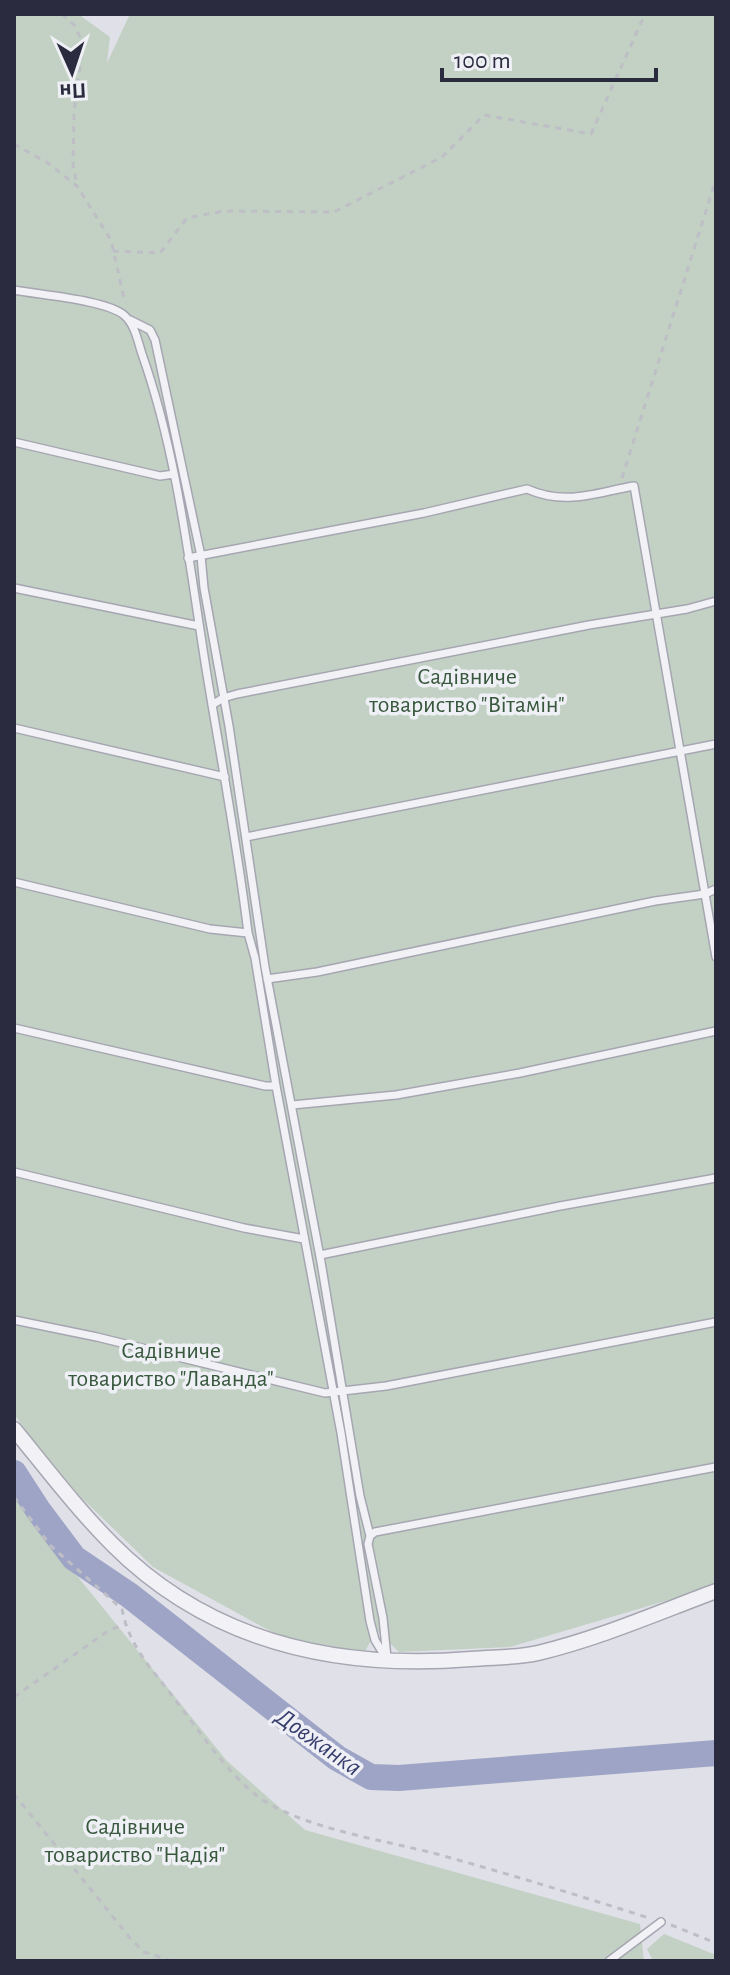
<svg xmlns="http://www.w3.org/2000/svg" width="730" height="1975" viewBox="0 0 730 1975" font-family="'Alegreya Sans',sans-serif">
<rect width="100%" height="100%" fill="#e0e0e8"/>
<path fill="#c2d1c3" d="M 14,14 L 78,14 L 110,37 L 107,63 L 130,14 L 716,14 L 716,1586 L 510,1647 L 399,1652 L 376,1630 L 365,1652 L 283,1638 L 153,1567 L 58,1475 L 14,1414 Z
M 14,1498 L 227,1761 L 305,1830 L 640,1924 L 644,1961 L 14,1961 Z
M 664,1934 L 716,1955 L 716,1961 L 653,1961 L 647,1949 Z"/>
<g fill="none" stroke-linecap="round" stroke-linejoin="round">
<path stroke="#9ea4c5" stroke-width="26" d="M 14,1473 L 38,1510 L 74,1558 L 129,1595 L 337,1758 L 371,1777 L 399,1778 L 716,1753"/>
<g stroke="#a6a6b2" stroke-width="10">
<path id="lane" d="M 14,290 C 40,295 108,300 125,316 C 135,325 138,342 142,354 C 179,459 190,572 208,681 C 222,765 238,849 248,933 L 255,958 L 276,1086 L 341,1433 L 370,1621 L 375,1640 L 387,1660
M 130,320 L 150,330 L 155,340 L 201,556 L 204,588 L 229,726 L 265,967 L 321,1262 L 360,1496 L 370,1536
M 14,442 L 160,476 L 174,474
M 188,558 L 424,513 L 527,489 C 566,506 594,493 634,486 L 716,957
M 14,588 L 199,626
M 212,705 L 223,698 L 237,694 L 589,625 L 687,609 L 716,601
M 14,728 L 225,777
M 246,837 L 716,744
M 14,882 L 210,929 L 248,933
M 267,979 L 317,972 L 655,901 L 705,894 L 716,889
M 14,1028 L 265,1086 L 276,1086
M 292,1105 L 396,1095 L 520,1073 L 716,1031
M 14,1172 L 244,1228 L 304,1239
M 320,1255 L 560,1206 L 716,1178
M 14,1320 L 97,1337 L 325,1393 L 386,1386 L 716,1322
M 387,1658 L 383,1618 L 368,1544 L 370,1536 L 375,1532 L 716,1467
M 609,1961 L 661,1922"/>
</g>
<g stroke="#a6a6b2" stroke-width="17">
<path id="street" d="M 14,1429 C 46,1468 77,1509 113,1545 C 211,1643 337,1670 471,1659 C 493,1657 517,1658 538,1653 C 600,1638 657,1613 716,1591"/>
</g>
<path stroke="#bebec6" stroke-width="3" stroke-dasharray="6 6" stroke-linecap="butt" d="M 62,14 L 75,26 L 83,44 L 74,111 L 73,165 L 77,186
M 14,144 L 48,163 L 77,186 L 111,240 L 125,303
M 113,251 L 160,253 L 187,218 L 224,211 L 334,212 L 442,157 L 484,115 L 591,134 L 645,14
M 622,478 L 716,179
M 14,1497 L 51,1546 L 122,1609 C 129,1646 151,1668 173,1697 C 197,1728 229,1776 260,1798 C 303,1828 382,1840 433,1853 C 506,1873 577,1895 649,1918
M 14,1697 L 108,1631 L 124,1624
M 14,1794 L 130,1938 L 144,1952 L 172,1961
M 671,1925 L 716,1943"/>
<use href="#lane" stroke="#f2f2f6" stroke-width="7"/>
<use href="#street" stroke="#f2f2f6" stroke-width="14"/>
</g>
<g text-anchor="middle" stroke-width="7" stroke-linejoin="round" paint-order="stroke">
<g font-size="24" fill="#38583d" stroke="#eff0f5">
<text x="467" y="684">Садівниче<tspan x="467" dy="28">товариство "Вітамін"</tspan></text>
<text x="171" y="1358">Садівниче<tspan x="171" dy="28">товариство "Лаванда"</tspan></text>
<text x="135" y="1834">Садівниче<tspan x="135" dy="28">товариство "Надія"</tspan></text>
</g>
<g font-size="26" font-style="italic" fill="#383e6e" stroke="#eff0f5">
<text transform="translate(319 1741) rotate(35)" y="9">Довжанка</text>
</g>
</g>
<rect width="730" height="1975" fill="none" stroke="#2a2b3e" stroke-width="32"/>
<g transform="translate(72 72) rotate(177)" stroke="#eff0f5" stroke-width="6" paint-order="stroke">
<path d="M0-6L14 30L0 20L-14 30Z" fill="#2a2b3e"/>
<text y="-12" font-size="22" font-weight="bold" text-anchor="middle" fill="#2a2b3e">Пн</text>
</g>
<path d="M442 68v12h214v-12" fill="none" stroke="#2a2b3e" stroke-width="4"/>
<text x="454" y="68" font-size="24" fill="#2a2b3e" stroke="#eff0f5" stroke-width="6" paint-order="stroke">100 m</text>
</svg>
